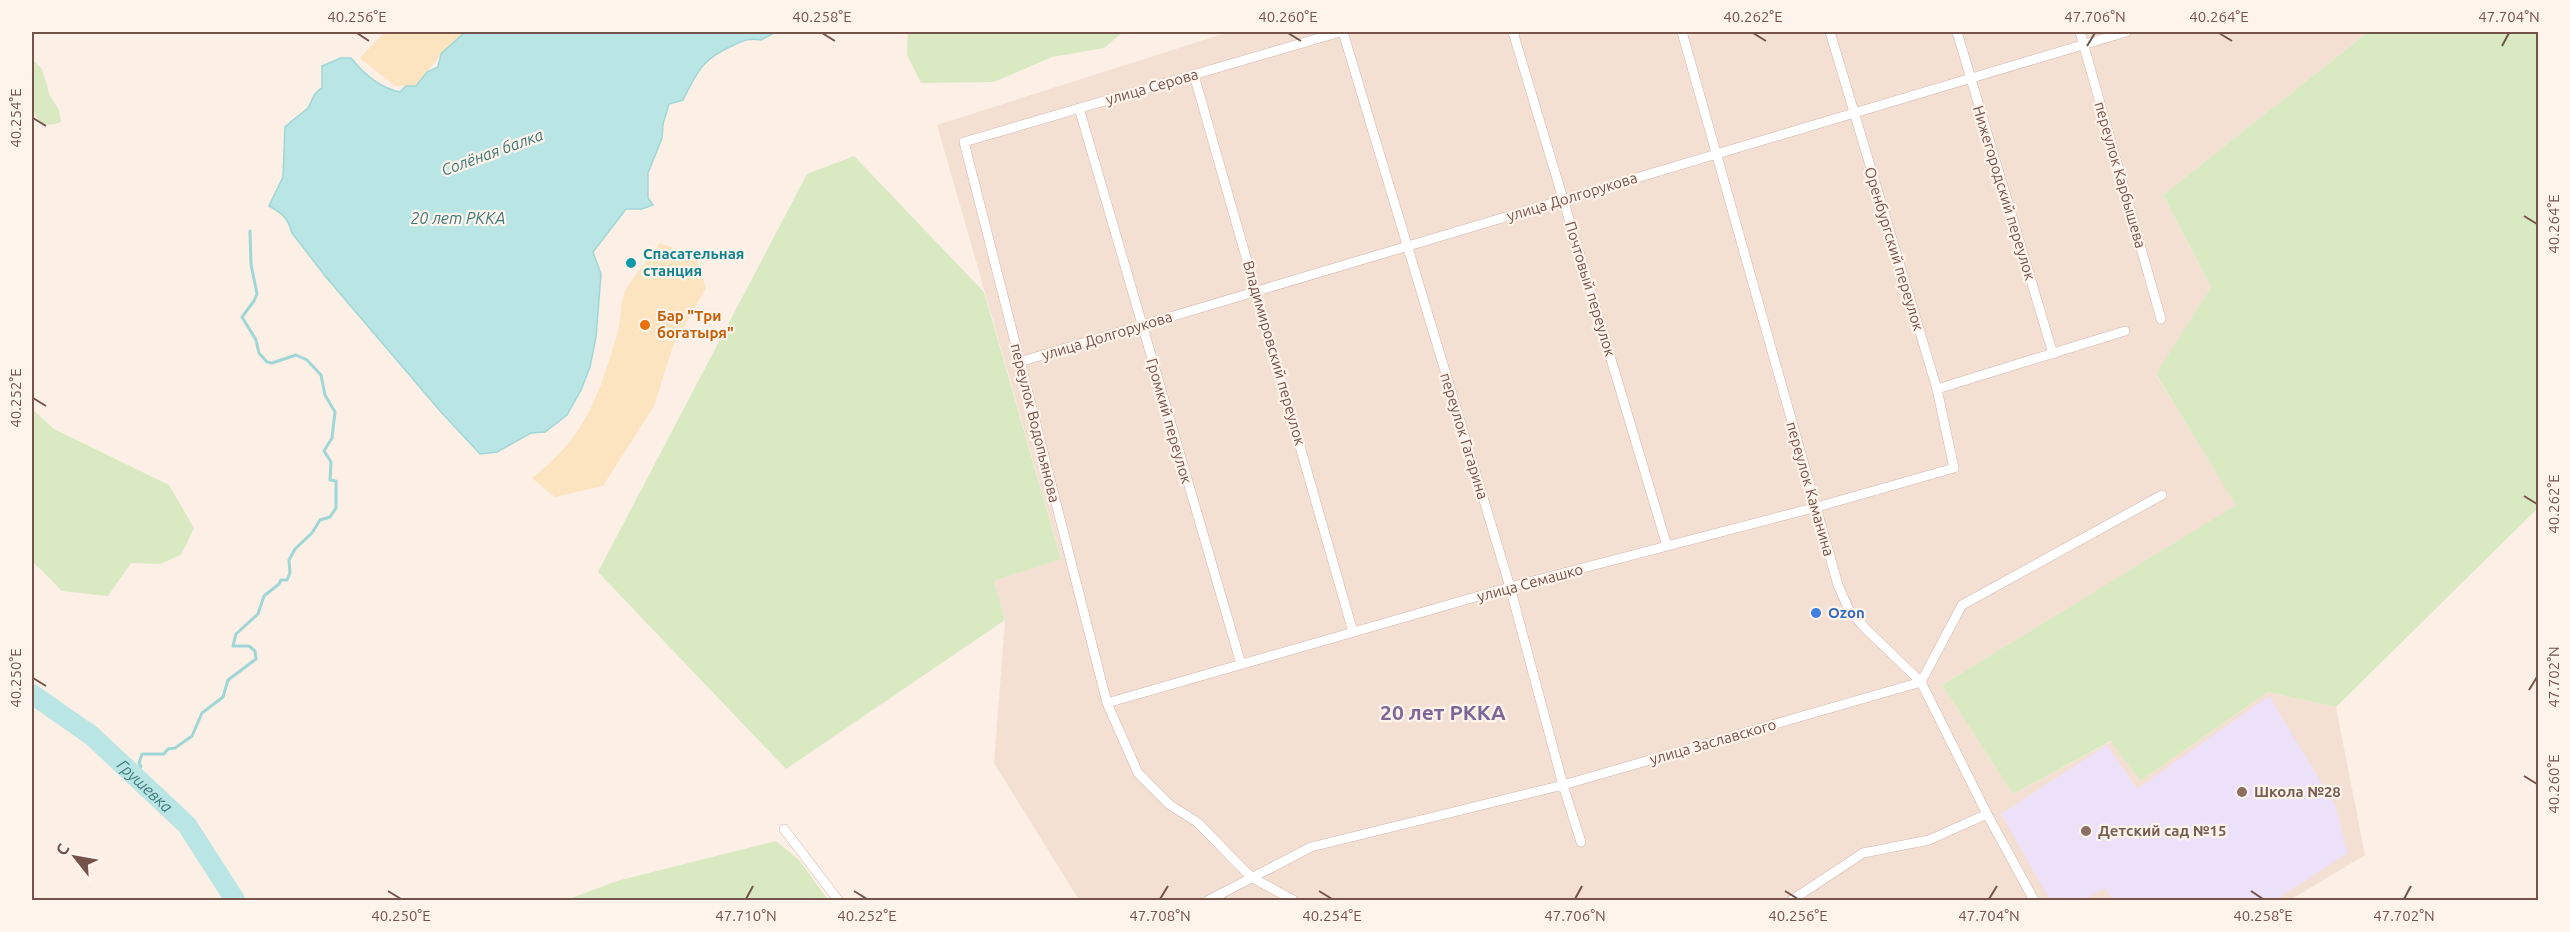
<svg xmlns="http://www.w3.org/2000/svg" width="2570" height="932" viewBox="0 0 2570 932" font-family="Ubuntu,sans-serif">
<rect width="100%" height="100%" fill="#fcefe5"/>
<path fill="#f4e0d3" d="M 1229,32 L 2368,32 L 2163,195 L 2211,287 L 2156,375 L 2237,505 L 1942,685 L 2013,794 L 2112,741 L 2140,781 L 2268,692 L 2336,707 L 2365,855 L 2290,900 L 1079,900 L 994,763 L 1005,620 L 994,581 L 1061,558 L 937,125 Z"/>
<path fill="#ece1f8" d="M 2269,696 L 2335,805 L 2348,853 L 2275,900 L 2113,900 L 2105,888 L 2083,900 L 2050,900 L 2001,814 L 2107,745 L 2137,789 Z"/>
<path fill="#d9eac3" d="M 908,32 L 1123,32 L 1104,48 L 1052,57 L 994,82 L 921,83 L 907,55 Z
M 2368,32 L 2538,32 L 2538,508 L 2336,707 L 2268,692 L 2140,781 L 2111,741 L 2013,794 L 1942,685 L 2236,505 L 2156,374 L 2211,287 L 2163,195 Z
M 32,59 L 42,69 L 50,96 L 59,110 L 61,122 C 23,137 31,81 32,59 Z
M 854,156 L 984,292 L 1061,559 L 994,581 L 1005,620 L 786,769 L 598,572 L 807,174 Z
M 32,409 L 54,429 L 169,485 L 194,528 L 181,555 L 160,564 L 131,563 L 108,596 L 62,591 L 32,561 Z
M 776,841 L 799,860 L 828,900 L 566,900 L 617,881 Z"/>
<path fill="#fbe4bf" d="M 385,32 L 465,32 L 441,54 L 416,86 L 395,86 L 360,58 Z
M 660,243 L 695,256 L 706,288 L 673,346 L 654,406 L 603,486 L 555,497 L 532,478 C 587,436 599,395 618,331 C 621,319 620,302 625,291 C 635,274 649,259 660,243 Z"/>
<path fill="#b9e5e5" stroke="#9fd7d7" stroke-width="1.5" d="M 465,32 L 776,32 L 761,40 C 750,38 744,40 734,45 C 702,59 698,70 683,100 L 669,104 L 663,124 L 662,138 L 648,173 L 648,198 L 653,205 L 642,209 L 626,209 L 593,252 L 601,274 L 596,337 L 590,367 L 581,390 L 567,415 L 545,432 L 531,433 L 497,452 L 480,454 L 441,412 L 326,277 L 292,233 C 288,218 282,213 269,206 L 283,177 L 285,127 C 290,122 305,111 308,108 C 313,100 312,94 322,88 L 322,66 L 341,58 L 351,58 C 363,73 380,88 400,92 L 406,86 L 416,86 L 427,72 L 438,67 L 441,54 Z"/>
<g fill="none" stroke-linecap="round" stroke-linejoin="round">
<path stroke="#9fd7d7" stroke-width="3" d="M 136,777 L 141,766 L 139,763 L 142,754 L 164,754 L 168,749 L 175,748 L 192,736 L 202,713 L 223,697 L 228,680 L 256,659 L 255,651 L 249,646 L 233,646 L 236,634 L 258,614 L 264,596 L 279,584 L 281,580 L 287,580 L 290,573 L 289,560 L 295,549 L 312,533 L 320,520 L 330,517 L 336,508 L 336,481 L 330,480 L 331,462 L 324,451 L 332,438 L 335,412 L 325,395 L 321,375 L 307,360 L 296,355 L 272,363 L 267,362 L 259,353 L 256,340 L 242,317 L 254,301 L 257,294 L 251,264 L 250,231"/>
<path stroke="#b9e5e5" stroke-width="20" id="s1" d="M 32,694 L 92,736 L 187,825 L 235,900"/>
<g stroke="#d0b7ae" stroke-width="10">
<path id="street" d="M 1343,32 L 1510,587 L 1563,785 L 1581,842
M 1513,32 L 1667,546
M 1682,32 L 1838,585 L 1849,610 L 1866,629 L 1921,682 L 1987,814 L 2034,900
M 1957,32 L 2053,354
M 2080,32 L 2161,319
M 1194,75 L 1353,632
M 1079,108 L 1241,664
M 1019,362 L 2126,32
M 1937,389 L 2125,331
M 1107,703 L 1510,587 L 1817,507 L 1954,468 L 1937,389 L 1830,32
M 784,829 L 838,900
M 1209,900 L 1311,847 L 1563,785 L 1921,682 L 1962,605 L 2162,495
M 1293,900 L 1251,877 L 1197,822 L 1170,805 L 1138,773 L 1107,703 L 964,142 L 1340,32
M 1792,900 L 1863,853 L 1929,840 L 1987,814"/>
</g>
<use href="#street" stroke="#fff" stroke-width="9"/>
</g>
<path fill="none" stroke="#75524a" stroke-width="2" d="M 357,33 L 369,41M 822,33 L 835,41M 1288,33 L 1301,41M 1753,33 L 1766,41M 2219,33 L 2232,41M 2087,46 L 2095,33M 2502,46 L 2509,33M 33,118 L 46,126M 2524,216 L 2537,224M 33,398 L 46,406M 2524,496 L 2537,504M 33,678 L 46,686M 2529,690 L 2537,677M 2524,776 L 2537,784M 388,891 L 401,899M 854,891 L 867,899M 1319,891 L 1332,899M 1785,891 L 1798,899M 2251,891 L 2263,899M 746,899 L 753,886M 1160,899 L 1168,886M 1575,899 L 1582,886M 1989,899 L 1997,886M 2404,899 L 2411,886"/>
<circle fill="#0f9aa8" stroke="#fff4eb" stroke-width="2" cx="631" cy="263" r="6"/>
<circle fill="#e8710a" stroke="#fff4eb" stroke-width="2" cx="645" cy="325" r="6"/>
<circle fill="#3f7fe0" stroke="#fff4eb" stroke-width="2" cx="1816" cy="613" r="6"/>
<g fill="#8d6e63" stroke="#fff4eb" stroke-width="2">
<circle cx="2242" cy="792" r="6"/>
<circle cx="2086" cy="831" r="6"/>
</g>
<g text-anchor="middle" stroke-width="4.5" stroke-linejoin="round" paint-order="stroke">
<g font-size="15" fill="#75524a" stroke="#fff4eb">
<text transform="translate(1152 87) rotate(-16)" y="5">улица Серова</text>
<text transform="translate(2120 175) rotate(74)" y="5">переулок Карбышева</text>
<text transform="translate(2004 193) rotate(73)" y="5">Нижегородский переулок</text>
<text transform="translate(1572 197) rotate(-17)" y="5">улица Долгорукова</text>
<text transform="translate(1894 249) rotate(73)" y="5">Оренбургский переулок</text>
<text transform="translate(1590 289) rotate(73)" y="5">Почтовый переулок</text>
<text transform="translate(1107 336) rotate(-17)" y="5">улица Долгорукова</text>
<text transform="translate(1274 353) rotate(74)" y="5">Владимировский переулок</text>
<text transform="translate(1169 421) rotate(74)" y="5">Громкий переулок</text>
<text transform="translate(1035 423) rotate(76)" y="5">переулок Водопьянова</text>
<text transform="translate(1464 436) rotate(73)" y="5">переулок Гагарина</text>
<text transform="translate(1810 489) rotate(74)" y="5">переулок Каманина</text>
<text transform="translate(1530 583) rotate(-15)" y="5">улица Семашко</text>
<text transform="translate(1713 742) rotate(-16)" y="5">улица Заславского</text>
</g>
<g font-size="15" font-weight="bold" fill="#0d838f" stroke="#fff4eb" text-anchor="start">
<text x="643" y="259">Спасательная<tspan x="643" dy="17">станция</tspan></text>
</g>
<g font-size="15" font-weight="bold" fill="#c56008" stroke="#fff4eb" text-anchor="start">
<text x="657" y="321">Бар "Три<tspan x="657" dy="17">богатыря"</tspan></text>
</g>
<g font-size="15" font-weight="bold" fill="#366cbe" stroke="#fff4eb" text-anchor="start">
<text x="1828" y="618">Ozon</text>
</g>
<g font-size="15" font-weight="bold" fill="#785e54" stroke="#fff4eb" text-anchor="start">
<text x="2254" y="797">Школа №28</text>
<text x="2098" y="836">Детский сад №15</text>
</g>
<g font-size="16" font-style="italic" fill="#3e797a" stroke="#fff4eb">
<text transform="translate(492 152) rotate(-20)" y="6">Солёная балка</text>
<text x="458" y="224">20 лет РККА</text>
<text dy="6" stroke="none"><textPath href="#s1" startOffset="146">Грушевка</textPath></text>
</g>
<g font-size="21" font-weight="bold" fill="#7f6698" stroke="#fff4eb">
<text x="1443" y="720">20 лет РККА</text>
</g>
</g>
<rect width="2570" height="932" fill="none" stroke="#fff4eb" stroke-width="66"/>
<g transform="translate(75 857) rotate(301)" stroke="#fff4eb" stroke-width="4.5" paint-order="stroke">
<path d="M0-4.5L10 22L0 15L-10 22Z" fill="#75524a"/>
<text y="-9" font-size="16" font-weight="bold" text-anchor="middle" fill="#75524a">С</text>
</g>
<rect x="33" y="33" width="2504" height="866" fill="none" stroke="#75524a" stroke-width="2"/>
<g font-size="15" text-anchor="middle" fill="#75524a">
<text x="357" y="22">40.256°E</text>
<text x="822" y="22">40.258°E</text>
<text x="1288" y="22">40.260°E</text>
<text x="1753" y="22">40.262°E</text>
<text x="2095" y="22">47.706°N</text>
<text x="2219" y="22">40.264°E</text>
<text x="2509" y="22">47.704°N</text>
<text transform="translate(16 118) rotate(-90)" y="5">40.254°E</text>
<text transform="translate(2554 224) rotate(-90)" y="5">40.264°E</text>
<text transform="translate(16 398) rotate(-90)" y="5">40.252°E</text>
<text transform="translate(2554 504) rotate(-90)" y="5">40.262°E</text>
<text transform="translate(2554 677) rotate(-90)" y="5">47.702°N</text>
<text transform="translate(16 678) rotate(-90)" y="5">40.250°E</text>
<text transform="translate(2554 784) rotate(-90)" y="5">40.260°E</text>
<text x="401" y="921">40.250°E</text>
<text x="746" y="921">47.710°N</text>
<text x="867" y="921">40.252°E</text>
<text x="1160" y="921">47.708°N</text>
<text x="1332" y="921">40.254°E</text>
<text x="1575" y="921">47.706°N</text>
<text x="1798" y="921">40.256°E</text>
<text x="1989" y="921">47.704°N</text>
<text x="2263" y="921">40.258°E</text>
<text x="2404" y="921">47.702°N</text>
</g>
</svg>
